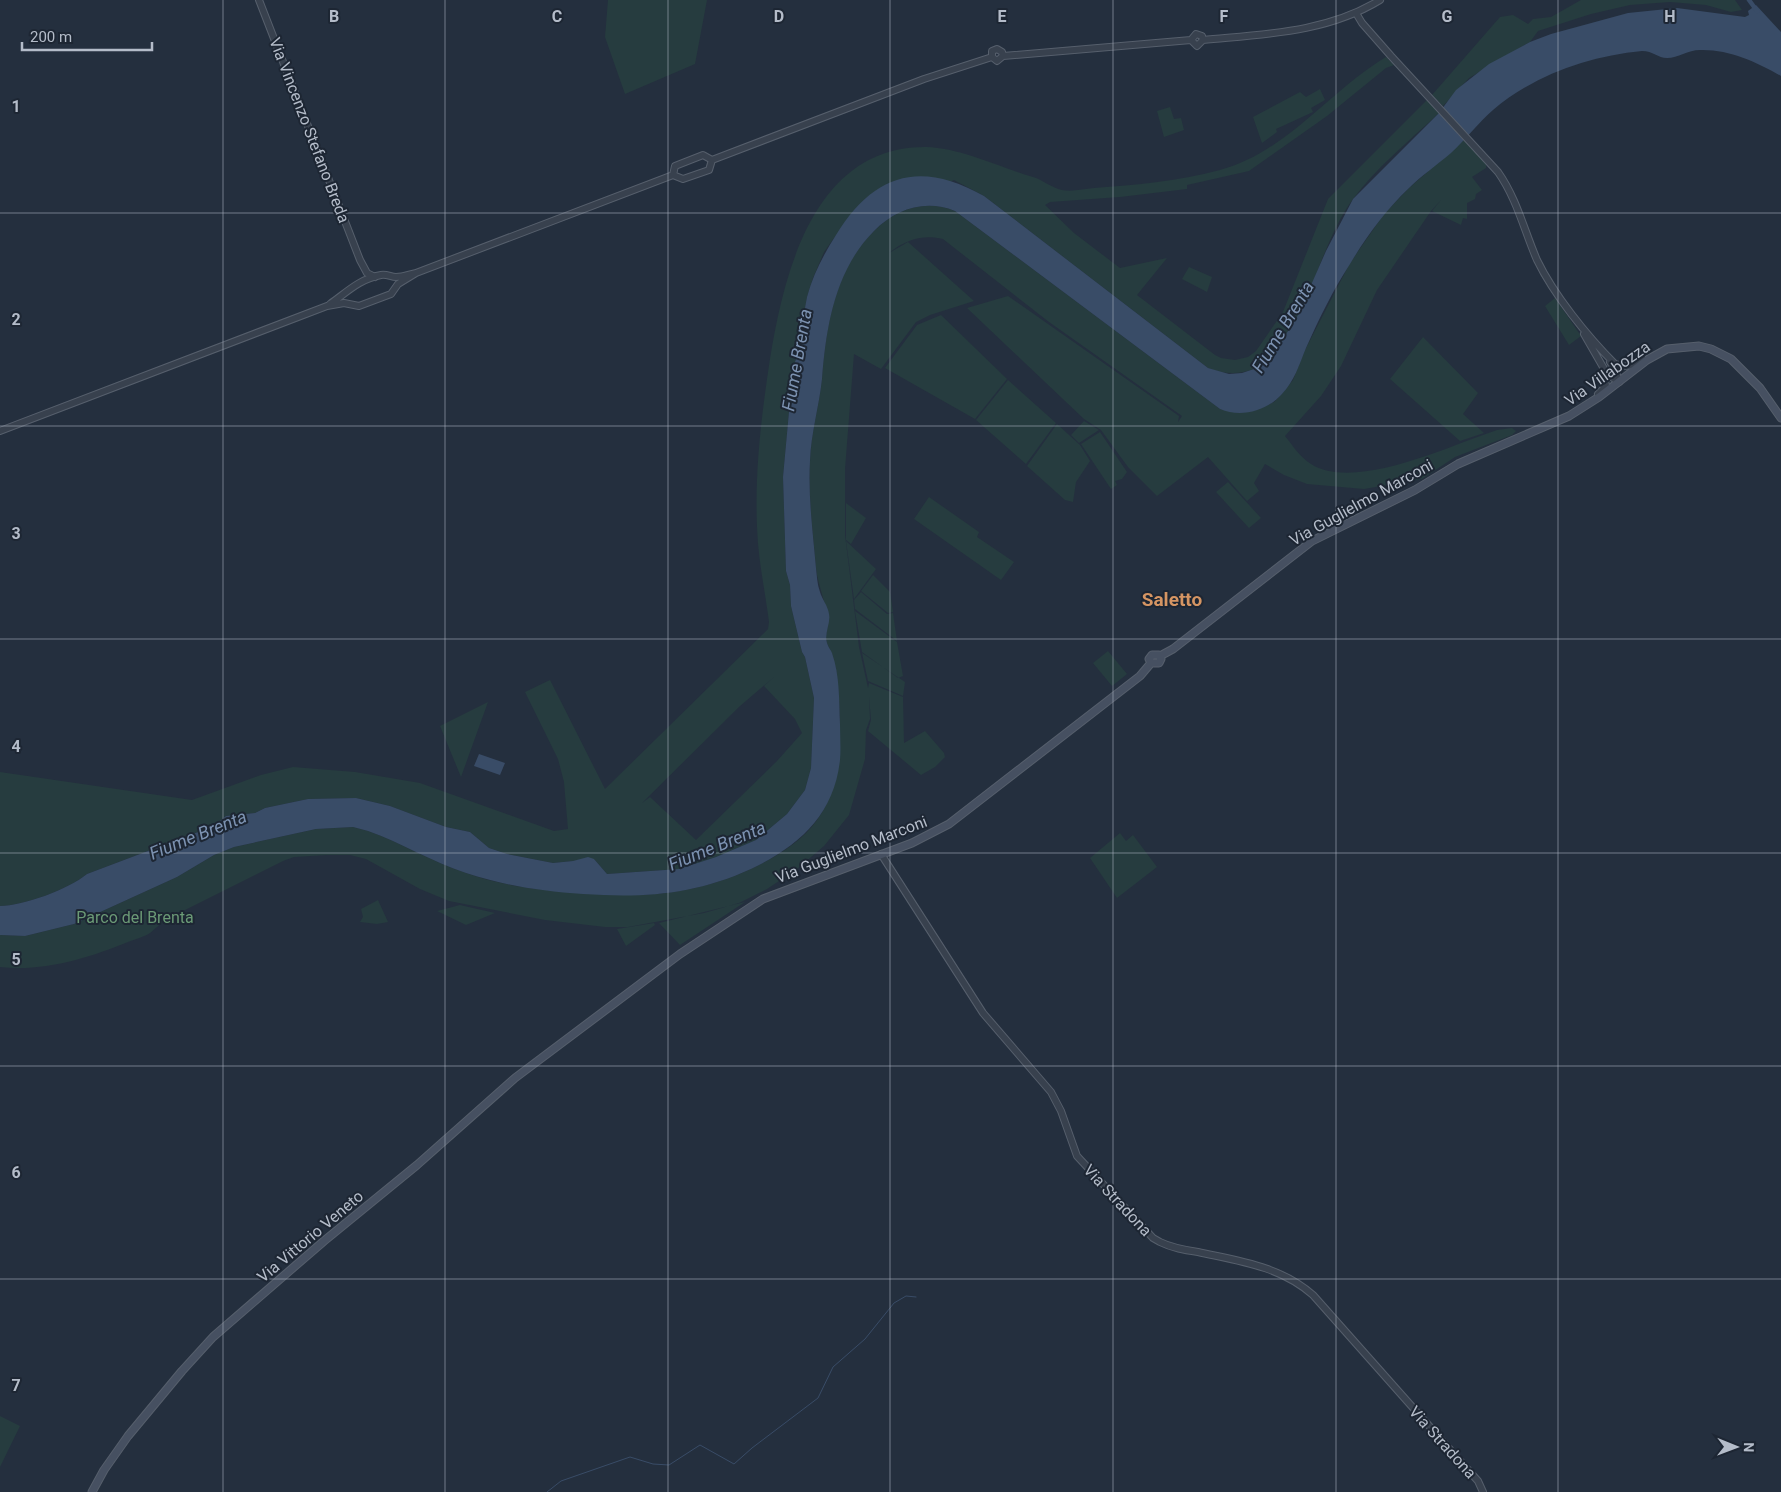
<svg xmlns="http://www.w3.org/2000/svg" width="1781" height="1492" viewBox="0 0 1781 1492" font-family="Roboto,sans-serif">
<rect width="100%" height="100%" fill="#242f3e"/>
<path fill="#263c3f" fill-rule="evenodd" d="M 608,0 L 707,0 L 695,64 L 625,94 L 605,37 Z
M 1581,0 L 1735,0 L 1742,10 L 1731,12 L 1706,5 L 1670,2 L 1630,5 L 1591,14 L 1538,31 L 1530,42 L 1469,78 L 1443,106 L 1432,95 L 1500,17 L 1513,15 L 1528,24 L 1533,19 L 1551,17 Z
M 1386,57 L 1394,65 L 1386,68 L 1327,116 L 1249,171 L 1187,185 L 1187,189 L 1120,197 L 1050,202 L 1045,205 L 1074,233 L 1120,268 L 1167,258 L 1137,295 L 1215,355 L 1221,358 L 1235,360 L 1248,357 L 1256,351 L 1283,312 L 1328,199 L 1427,100 L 1439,113 C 1410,140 1377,167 1353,199 C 1320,243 1309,318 1271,357 C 1254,374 1231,377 1208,368 L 984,196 L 954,180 L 834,238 L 824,252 L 813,278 L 807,297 L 798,354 L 793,368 L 783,477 L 786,571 L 790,585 L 791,606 L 802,652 L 805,657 L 814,698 L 811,768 L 805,790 L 787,814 L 756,840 L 716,857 L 679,869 L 607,874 L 594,859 L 553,863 L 507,854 L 489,848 L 470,832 L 446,827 L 390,806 L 356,798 L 308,799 L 265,808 L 255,813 L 226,816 L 214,826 L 87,874 C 69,889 23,906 0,906 L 0,772 L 192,800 L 261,775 L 293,767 L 355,772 L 420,783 L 554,831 L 568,829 L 564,782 L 558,759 L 525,692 L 550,680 L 605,789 L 768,629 L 769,622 C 765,590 758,560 757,527 C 755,477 760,428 767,379 C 780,289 807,146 926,147 C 961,148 999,167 1033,177 C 1043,180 1052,188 1062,190 C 1072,192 1084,189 1094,188 C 1135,185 1180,181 1220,170 C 1287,152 1329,91 1386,57 ZM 774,677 L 764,686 L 795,719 L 802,733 L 777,761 L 696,840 L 650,797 L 642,803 L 740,706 Z
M 1320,89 L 1325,100 L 1311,108 L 1313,112 L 1276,129 L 1277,132 L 1262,143 L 1253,117 L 1300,92 L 1306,97 Z
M 1170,107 L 1174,119 L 1181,118 L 1184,130 L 1164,137 L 1157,111 Z
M 1464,140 L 1486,164 L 1486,168 L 1472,177 L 1482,190 L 1476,194 L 1475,199 L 1467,203 L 1467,219 L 1463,218 L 1461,225 L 1432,211 L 1441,200 L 1431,211 L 1377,290 L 1341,366 L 1321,396 L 1285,436 C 1293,446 1300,457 1311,464 C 1355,492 1451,445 1497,430 L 1512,428 L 1516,431 L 1512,435 L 1455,457 L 1422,479 L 1364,489 L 1307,484 L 1284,475 L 1265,464 L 1254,483 L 1259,491 L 1247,501 L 1208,457 L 1157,496 L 1128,467 L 1101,430 L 1084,419 L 967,308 L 1008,296 L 1179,416 L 1178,422 L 1182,416 L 1049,322 L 943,239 C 923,234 905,240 889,253 L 908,242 L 974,301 L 930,315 L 916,322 L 881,369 L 854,354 L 845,469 L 845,535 L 859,647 L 868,688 L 869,683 L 903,697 L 904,743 L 925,731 L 944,753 L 945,757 L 935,767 L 921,775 L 868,731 L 871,720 L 869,696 L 870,719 L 866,730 L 865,759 L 849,815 L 824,846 L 797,869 L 767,889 L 739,903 L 704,913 L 628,927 L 605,927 L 545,920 L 449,901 L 420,889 L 366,859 L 350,855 L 327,855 L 294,857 L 283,861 L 175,915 C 165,920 158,926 150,933 C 144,937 135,939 128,942 C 89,958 43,972 0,967 L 0,935 L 25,936 L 74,924 L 177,877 L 214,855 L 234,847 L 316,829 L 353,827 L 368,831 C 402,843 432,862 466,873 C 503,886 533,889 571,892 C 637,898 689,897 751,869 C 821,836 840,801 840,724 C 839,701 839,676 832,654 C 831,650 828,647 827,643 C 824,635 829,627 828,620 C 826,602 818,586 816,568 C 813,533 808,496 810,461 C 811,433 819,406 822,379 C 826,326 835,269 874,231 C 896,209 925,199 955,211 L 1220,409 L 1239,413 L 1257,410 L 1274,402 L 1281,395 L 1293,380 L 1305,350 L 1350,263 L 1384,214 L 1409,188 Z
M 1189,267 L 1212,277 L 1207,292 L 1182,279 Z
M 1555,298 L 1581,336 L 1569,345 L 1545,306 Z
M 941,315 L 1007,379 L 975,419 L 885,368 L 917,325 Z
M 1423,337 L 1478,393 L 1463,414 L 1484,433 L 1460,441 L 1390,379 Z
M 1008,380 L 1056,423 L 1026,464 L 976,420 Z
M 1084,421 L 1099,430 L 1079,443 L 1071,435 Z
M 1057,424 L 1080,445 L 1090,461 L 1076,482 L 1073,502 L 1065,500 L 1027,466 Z
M 1100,432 L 1127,472 L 1122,479 L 1115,481 L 1117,485 L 1111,489 L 1081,444 Z
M 1228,482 L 1261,518 L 1249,528 L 1216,492 Z
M 929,497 L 979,532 L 977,537 L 1014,562 L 1001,580 L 914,519 Z
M 846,503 L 866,518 L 851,544 L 846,540 Z
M 846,541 L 876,569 L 854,599 Z
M 873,575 L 890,592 L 893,612 L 888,613 L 861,591 Z
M 861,592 L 887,614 L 893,613 L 897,641 L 855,609 L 854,600 Z
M 855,611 L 897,642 L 903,676 L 898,678 L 862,652 Z
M 1108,651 L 1127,674 L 1112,686 L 1093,663 Z
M 862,653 L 905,682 L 903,696 L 868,681 Z
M 488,702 L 461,777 L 440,726 Z
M 1120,833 L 1126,841 L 1133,835 L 1157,867 L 1117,898 L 1090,858 Z
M 378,900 L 388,922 L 377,924 L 360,922 L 363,917 L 361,909 Z
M 745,902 L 680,945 L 659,923 Z
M 460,905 L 495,913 L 466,925 L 437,911 Z
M 654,923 L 655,925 L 626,946 L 617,929 Z
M 0,1416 L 20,1426 L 0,1467 Z"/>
<path fill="#394c67" d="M 1756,5 L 1781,32 L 1781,76 C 1757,62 1728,49 1700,50 C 1688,50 1678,58 1667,58 C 1658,58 1653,51 1642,51 C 1589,56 1534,75 1493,110 C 1478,123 1466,139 1451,153 C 1437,165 1421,176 1408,189 C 1385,211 1366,237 1350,264 C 1333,290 1319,319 1306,348 C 1299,365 1295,380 1282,394 C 1267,411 1241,418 1220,409 L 955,211 C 925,199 896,209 874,231 C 835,270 826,327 822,379 C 819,407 811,433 810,461 C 808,497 813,533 816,568 C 817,576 817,584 820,592 C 822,599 828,606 829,614 C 831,623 824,633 827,643 C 828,647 831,650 832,653 C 840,676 839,701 840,724 C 840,736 841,748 840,760 C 834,815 799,846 751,869 C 694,895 644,898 583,894 C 541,891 506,886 466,873 C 432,862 402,843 368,831 L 353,827 L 316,829 L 234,847 L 214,855 L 177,877 L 74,924 L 25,936 L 0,935 L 0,906 C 23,906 69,889 87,874 L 214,826 L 226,816 L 255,813 L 265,808 L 308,799 L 356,798 L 390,806 L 446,827 L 470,832 L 489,848 L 507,854 L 553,863 L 573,861 L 588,857 L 594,859 L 607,874 L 679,869 L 716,857 L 756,840 L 787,814 L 805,790 L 811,768 L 814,698 L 805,657 L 802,652 L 791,606 L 790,585 L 786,571 L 783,477 L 793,368 C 802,345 802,321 807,297 C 813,274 824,254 836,235 C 874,173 921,160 984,196 L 1208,368 L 1229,374 L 1242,373 L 1254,369 L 1272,356 L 1297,317 L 1326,251 L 1353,199 L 1439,113 L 1456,90 L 1489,64 L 1530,42 L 1551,34 L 1628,13 L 1677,8 L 1745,17 L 1749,15 L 1748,11 Z
M 479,754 L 505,763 L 500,775 L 474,766 Z"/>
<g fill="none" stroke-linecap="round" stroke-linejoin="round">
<path stroke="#394c67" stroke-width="1" d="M 547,1492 L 561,1481 L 630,1457 L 653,1464 L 669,1465 L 700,1445 L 734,1464 L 752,1448 L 818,1398 L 833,1367 L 865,1339 L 894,1303 L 906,1296 L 916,1297"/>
<path stroke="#394c67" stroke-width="4.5" d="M 1749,0 L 1757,11"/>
<g stroke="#565f6c" stroke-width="8">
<path id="tertiary" d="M 259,0 L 360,260 L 367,273 L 375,277
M 1356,13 L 1362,23 L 1391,56 L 1498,172 C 1517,199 1524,230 1537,260 C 1554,295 1587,336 1615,364 C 1626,368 1634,366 1643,359
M 1191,40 L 1196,34 L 1202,36 L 1203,40
M 1191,40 L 1197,46 L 1203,40
M 1203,40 C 1264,34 1326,33 1380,0
M 992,57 L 997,61 L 1003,56 L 1191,40
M 992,57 L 992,51 L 997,49 L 1002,52 L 1003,56
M 712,160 L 924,79 L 992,57
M 673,175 L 675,166 L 703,155 L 712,160
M 673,175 L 683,179 L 709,170 L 712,160
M 330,304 C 346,293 359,279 381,275 C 387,274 391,277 396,277 C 403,277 410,274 416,273 L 673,175
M 1584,334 L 1607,374 L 1619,382
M 1610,362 L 1616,372 L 1619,382
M 1598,394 L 1606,386 L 1604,373
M 0,431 L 327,306 L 344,303 L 359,306 L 391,294 L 398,284 L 416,273
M 881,854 L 983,1013 L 1051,1092 L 1061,1111 L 1077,1156 L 1153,1238 L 1160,1242 C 1172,1248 1185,1250 1198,1252 C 1239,1261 1280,1266 1313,1295 L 1478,1481 L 1483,1492"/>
</g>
<g stroke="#565f6c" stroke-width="9">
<path id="secondary" d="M 1160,656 L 1173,649 L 1312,541 L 1415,490 L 1458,464 L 1569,416 L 1599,397 L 1647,360 L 1667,349 L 1699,346 L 1711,349 L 1731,359 L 1760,388 L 1781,418
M 92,1492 L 104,1470 L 128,1436 L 182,1371 L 213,1337 L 324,1241 L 417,1165 L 515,1078 L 680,954 L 763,899 L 912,843 L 949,824 L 1140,676 L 1151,663 L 1149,659 L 1152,655 L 1159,655 L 1161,659 L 1159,663 L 1151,663"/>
</g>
<use href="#tertiary" stroke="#38414e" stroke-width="6"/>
<use href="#secondary" stroke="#465061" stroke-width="7"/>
</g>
<path fill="none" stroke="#b4bcc9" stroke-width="1" stroke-opacity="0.55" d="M 223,0 L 223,1492M 445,0 L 445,1492M 668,0 L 668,1492M 890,0 L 890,1492M 1113,0 L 1113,1492M 1336,0 L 1336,1492M 1558,0 L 1558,1492M 0,213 L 1781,213M 0,426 L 1781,426M 0,639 L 1781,639M 0,853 L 1781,853M 0,1066 L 1781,1066M 0,1279 L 1781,1279"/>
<g text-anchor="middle" stroke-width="4" stroke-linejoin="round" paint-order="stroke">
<g font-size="16" fill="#b4bcc9" stroke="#1d2633">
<text transform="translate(310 130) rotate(69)" y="6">Via Vincenzo Stefano Breda</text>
<text transform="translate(1607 373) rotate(-35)" y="6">Via Villabozza</text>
<text transform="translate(1361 502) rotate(-29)" y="6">Via Guglielmo Marconi</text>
<text transform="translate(851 849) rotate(-21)" y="6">Via Guglielmo Marconi</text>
<text transform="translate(1118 1200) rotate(47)" y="6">Via Stradona</text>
<text transform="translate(310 1236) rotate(-40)" y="6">Via Vittorio Veneto</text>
<text transform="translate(1443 1442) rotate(48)" y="6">Via Stradona</text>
</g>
<g font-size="16" fill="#6b9a76" stroke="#1d2633">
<text x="135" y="923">Parco del Brenta</text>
</g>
<g font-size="18" font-style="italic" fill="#7c92b1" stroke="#1d2633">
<text transform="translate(1283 327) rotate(-59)" y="6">Fiume Brenta</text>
<text transform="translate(797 360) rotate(-80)" y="6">Fiume Brenta</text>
<text transform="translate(198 835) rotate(-22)" y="6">Fiume Brenta</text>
<text transform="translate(717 846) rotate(-22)" y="6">Fiume Brenta</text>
</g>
<g font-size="19" font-weight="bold" fill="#d59563" stroke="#1d2633">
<text x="1172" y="606">Saletto</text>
</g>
</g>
<g font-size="16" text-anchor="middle" font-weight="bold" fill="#b4bcc9" stroke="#1d2633" stroke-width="4" stroke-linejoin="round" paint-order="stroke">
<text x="334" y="22">B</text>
<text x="557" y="22">C</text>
<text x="779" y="22">D</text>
<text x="1002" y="22">E</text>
<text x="1224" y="22">F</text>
<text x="1447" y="22">G</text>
<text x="1670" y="22">H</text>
<text x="16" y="112">1</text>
<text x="16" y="325">2</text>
<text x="16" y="539">3</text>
<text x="16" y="752">4</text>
<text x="16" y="965">5</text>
<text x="16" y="1178">6</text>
<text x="16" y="1391">7</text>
</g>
<g transform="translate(1736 1447) rotate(91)" stroke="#1d2633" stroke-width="4" paint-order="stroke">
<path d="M0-4L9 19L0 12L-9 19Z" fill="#b4bcc9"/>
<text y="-8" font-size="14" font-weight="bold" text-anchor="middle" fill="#b4bcc9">N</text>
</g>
<path d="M22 42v8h130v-8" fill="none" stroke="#b4bcc9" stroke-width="2.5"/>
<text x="30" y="42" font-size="15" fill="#b4bcc9" stroke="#1d2633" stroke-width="4" paint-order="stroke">200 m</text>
</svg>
